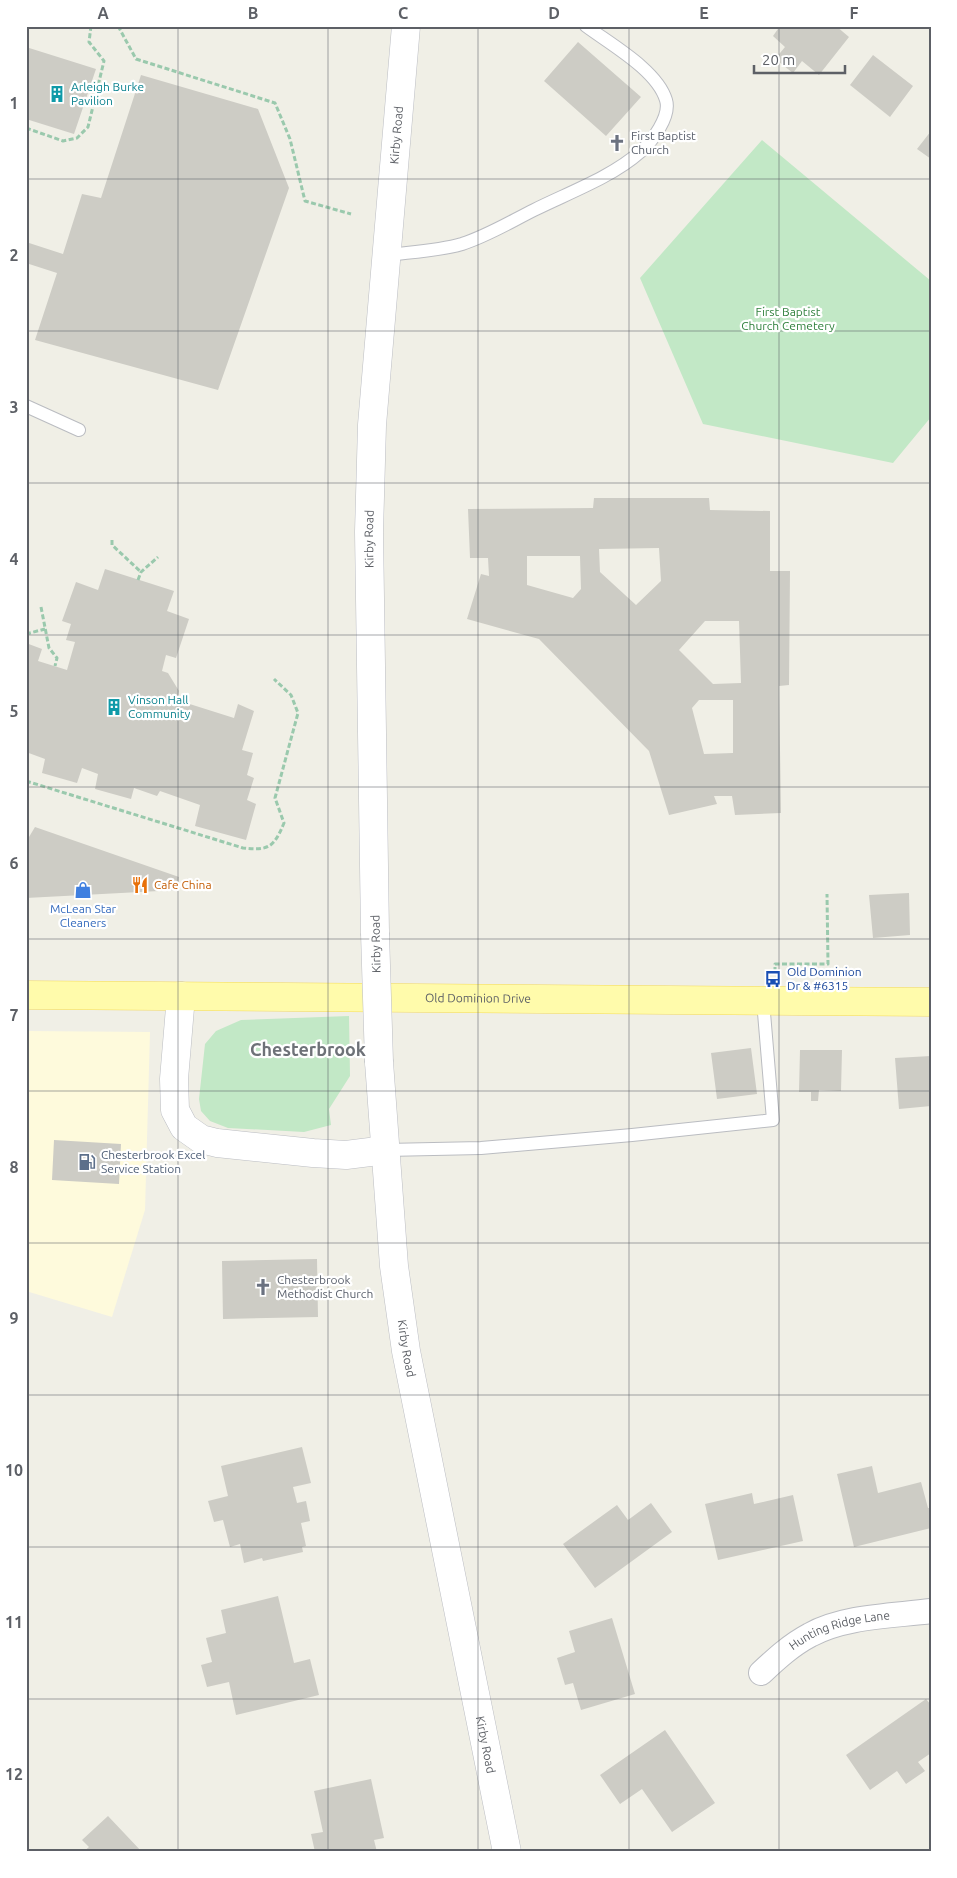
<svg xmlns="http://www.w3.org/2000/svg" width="957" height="1878" viewBox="0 0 957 1878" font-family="Ubuntu,sans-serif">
<rect width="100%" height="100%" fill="#f0efe6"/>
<path fill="#fefadc" d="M 26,1031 L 150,1032 L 145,1210 L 112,1317 L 26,1291 Z"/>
<path fill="#c2e8c6" d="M 762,140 L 931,281 L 931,417 L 893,463 L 703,424 L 640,278 Z
M 349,1016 L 350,1076 L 329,1109 L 331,1125 L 304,1132 L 228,1128 L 210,1121 L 201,1111 L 199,1099 L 205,1044 L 216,1031 L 241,1020 Z"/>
<path fill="#cdccc5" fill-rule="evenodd" d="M 780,26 L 836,26 L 849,37 L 819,75 L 802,61 L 793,73 L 775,59 L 785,47 L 773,36 Z
M 578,42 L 641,97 L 606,136 L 544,81 Z
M 26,47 L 96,69 L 74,134 L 26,119 Z
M 873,55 L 913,86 L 890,117 L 850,85 Z
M 141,75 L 258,109 L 289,188 L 218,390 L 35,340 L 57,273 L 26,263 L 26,242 L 63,254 L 82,194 L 101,198 Z
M 931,131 L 931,159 L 917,149 Z
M 594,498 L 709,498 L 710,510 L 770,511 L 770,571 L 790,571 L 789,685 L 779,686 L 781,813 L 735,815 L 732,796 L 714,796 L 717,804 L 669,815 L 649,751 L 539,639 L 467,619 L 481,574 L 489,576 L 488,558 L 470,558 L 468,509 L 593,508 ZM 659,548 L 661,581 L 636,605 L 600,572 L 599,549 ZM 527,556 L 580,556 L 581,589 L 573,598 L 527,585 ZM 705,621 L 739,621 L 741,683 L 713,684 L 679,650 ZM 699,700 L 733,700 L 733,753 L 704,754 L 692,708 Z
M 105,569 L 174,591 L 167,611 L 189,619 L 176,658 L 166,655 L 162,671 L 168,673 L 179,691 L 177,700 L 234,718 L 238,704 L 254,711 L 242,750 L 253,753 L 247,775 L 254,778 L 247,800 L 256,804 L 246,840 L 195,826 L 200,805 L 160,791 L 157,796 L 134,788 L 131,799 L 95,789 L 98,774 L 82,768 L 77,783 L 42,773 L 45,759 L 26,752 L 26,643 L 42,649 L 38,661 L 67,670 L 75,642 L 66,640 L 71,624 L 62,621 L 76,582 L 98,590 Z
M 35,827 L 179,877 L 178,890 L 26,898 L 26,842 Z
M 909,893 L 910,935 L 873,938 L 869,895 Z
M 751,1048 L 757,1094 L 717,1099 L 711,1053 Z
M 800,1050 L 842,1050 L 841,1091 L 819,1090 L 818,1101 L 811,1101 L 811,1092 L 799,1092 Z
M 931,1056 L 931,1106 L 899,1109 L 895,1058 Z
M 54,1140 L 121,1144 L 119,1184 L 52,1180 Z
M 317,1259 L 318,1317 L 223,1319 L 222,1261 Z
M 302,1447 L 311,1483 L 293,1487 L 297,1503 L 306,1501 L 310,1521 L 301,1523 L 306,1546 L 302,1547 L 303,1552 L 263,1561 L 262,1558 L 244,1563 L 240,1544 L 230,1547 L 223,1520 L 214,1522 L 208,1501 L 228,1496 L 221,1466 Z
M 872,1466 L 878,1493 L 921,1482 L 928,1508 L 931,1508 L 931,1528 L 854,1547 L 837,1474 Z
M 752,1493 L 754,1504 L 793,1495 L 803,1541 L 718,1560 L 705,1504 Z
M 651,1503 L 672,1532 L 595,1588 L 563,1544 L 617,1505 L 628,1520 Z
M 278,1596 L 294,1663 L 310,1659 L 319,1695 L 236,1715 L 229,1682 L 207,1687 L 201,1665 L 212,1662 L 206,1638 L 226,1633 L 221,1610 Z
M 612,1618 L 635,1694 L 581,1710 L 573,1683 L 565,1685 L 557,1658 L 575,1652 L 569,1631 Z
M 926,1699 L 931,1705 L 931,1753 L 918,1762 L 925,1771 L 906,1784 L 897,1771 L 870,1790 L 846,1755 Z
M 665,1730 L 715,1803 L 672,1832 L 642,1789 L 620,1804 L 600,1775 Z
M 371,1779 L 384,1838 L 374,1840 L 377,1852 L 315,1852 L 311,1834 L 323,1832 L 314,1791 Z
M 108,1816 L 142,1852 L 83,1852 L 89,1847 L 82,1840 Z"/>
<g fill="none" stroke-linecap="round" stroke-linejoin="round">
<g stroke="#babcc1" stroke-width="14">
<path id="service" d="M 387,255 C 411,252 438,251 462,244 C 487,236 510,222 534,210 C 568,193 612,177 640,152 C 652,142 671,116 666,100 C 657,70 610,44 586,26
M 26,406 L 79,430
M 386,1150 L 481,1148 L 632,1135 L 773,1120 L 763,1001"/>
</g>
<g stroke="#babcc1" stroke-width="26">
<g id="minor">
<path id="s1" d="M 761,1673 C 776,1659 791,1645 810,1635 C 844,1616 893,1616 931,1611"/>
</g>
</g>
<g stroke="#bbbdc3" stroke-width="29">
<g id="secondary">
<path id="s2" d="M 375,933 L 369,532 L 372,425 L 406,26"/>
<path d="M 181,996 L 174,1079 L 175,1110 L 184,1127 L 201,1139 L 217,1143 L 313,1153 L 346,1155 L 386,1150"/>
<path id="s3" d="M 379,1062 L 394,1266 L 406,1351 L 507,1852"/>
</g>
</g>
<g stroke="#f4da5a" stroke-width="29">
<g id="primary">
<path id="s4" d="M 26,995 L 931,1002"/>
</g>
</g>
<path stroke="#9ac9ad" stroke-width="3" stroke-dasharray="5 2.5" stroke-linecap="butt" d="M 118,26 L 136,59 L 275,103 L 290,139 L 305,201 L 351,214
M 26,128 L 63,141 L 77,138 L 88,127 L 104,61 L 89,42 L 91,26
M 112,540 L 112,545 L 141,572
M 138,580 L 141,572 L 158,557
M 41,607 L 49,648 L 57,658 L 55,666
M 26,634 L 45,629
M 26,781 L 243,848 C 269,851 274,847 284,823 L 275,798 L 298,713 L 291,695 L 274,679
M 775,972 L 775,964 L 828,964 L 827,894"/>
<use href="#service" stroke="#fff" stroke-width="12"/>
<use href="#minor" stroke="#fff" stroke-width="24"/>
<use href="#secondary" stroke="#fff" stroke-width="28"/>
<use href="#primary" stroke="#fffbab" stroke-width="28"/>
<g stroke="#bbbdc3" stroke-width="29" stroke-linecap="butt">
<path id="secondary-bridge" d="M 375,933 L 379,1062"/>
</g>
<use href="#secondary-bridge" stroke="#fff" stroke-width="28"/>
</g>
<path fill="none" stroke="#5d6066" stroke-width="1" stroke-opacity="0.55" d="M 178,26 L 178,1852M 328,26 L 328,1852M 478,26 L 478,1852M 629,26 L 629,1852M 779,26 L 779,1852M 26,179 L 931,179M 26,331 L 931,331M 26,483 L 931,483M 26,635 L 931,635M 26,787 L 931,787M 26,939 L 931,939M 26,1091 L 931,1091M 26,1243 L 931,1243M 26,1395 L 931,1395M 26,1547 L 931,1547M 26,1699 L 931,1699"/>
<defs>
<g id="building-bare" transform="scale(1.35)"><path d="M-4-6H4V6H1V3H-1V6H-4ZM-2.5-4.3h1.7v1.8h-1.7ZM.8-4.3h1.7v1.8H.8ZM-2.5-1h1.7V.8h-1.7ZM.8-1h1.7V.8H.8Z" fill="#0f9aa8" stroke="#fff" stroke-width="2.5" paint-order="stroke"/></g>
<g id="church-bare" transform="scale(1.35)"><path d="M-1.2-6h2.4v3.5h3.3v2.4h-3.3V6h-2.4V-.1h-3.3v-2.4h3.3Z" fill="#6b7280" stroke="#fff" stroke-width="2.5" paint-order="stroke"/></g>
<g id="restaurant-bare" transform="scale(1.35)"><path d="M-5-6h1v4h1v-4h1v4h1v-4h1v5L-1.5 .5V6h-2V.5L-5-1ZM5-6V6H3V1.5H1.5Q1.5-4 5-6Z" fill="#e8710a" stroke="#fff" stroke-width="2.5" paint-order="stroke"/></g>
<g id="shop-bare" transform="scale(1.35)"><path d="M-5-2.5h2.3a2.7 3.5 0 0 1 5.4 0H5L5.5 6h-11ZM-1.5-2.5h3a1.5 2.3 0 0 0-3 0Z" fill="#3f7fe0" stroke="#fff" stroke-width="2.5" paint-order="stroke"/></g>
<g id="bus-bare" transform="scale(1.35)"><path d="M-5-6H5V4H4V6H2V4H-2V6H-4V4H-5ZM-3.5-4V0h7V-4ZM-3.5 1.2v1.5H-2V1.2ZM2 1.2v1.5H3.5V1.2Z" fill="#1a4fb4" stroke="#fff" stroke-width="2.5" paint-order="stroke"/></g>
<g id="fuel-bare" transform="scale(1.35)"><path d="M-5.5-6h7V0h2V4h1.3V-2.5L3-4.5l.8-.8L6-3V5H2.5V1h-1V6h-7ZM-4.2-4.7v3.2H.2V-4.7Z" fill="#5c6f8a" stroke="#fff" stroke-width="2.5" paint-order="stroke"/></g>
</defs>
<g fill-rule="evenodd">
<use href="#building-bare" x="57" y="94"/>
<use href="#church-bare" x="617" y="143"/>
<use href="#building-bare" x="114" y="707"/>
<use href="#restaurant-bare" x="140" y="885"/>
<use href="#shop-bare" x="83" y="890"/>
<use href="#bus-bare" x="773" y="979"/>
<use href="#fuel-bare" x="87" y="1162"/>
<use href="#church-bare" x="263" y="1287"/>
</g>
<g text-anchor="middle" stroke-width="4.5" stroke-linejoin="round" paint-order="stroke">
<g font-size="12" fill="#0d838f" stroke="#fff" text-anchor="start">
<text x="71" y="91">Arleigh Burke<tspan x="71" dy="14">Pavilion</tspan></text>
<text x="128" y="704">Vinson Hall<tspan x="128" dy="14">Community</tspan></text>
</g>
<g font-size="12" fill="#5d6066" stroke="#fff">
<text dy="4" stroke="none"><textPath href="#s2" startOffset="799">Kirby Road</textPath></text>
<text dy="4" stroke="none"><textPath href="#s2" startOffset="394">Kirby Road</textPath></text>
<text transform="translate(376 944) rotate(-91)" y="4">Kirby Road</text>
<text dy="4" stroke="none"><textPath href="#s4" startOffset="452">Old Dominion Drive</textPath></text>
<text dy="4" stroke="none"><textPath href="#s3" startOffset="288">Kirby Road</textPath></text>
<text dy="4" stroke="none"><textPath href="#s1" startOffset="92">Hunting Ridge Lane</textPath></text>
<text dy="4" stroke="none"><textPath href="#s3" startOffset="692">Kirby Road</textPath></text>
</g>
<g font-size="12" fill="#5b616d" stroke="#fff" text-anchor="start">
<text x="631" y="140">First Baptist<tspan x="631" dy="14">Church</tspan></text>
<text x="277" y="1284">Chesterbrook<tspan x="277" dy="14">Methodist Church</tspan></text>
</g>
<g font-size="12" fill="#31813e" stroke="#fff">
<text x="788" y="316">First Baptist<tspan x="788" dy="14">Church Cemetery</tspan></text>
</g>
<g font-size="12" fill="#c56008" stroke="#fff" text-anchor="start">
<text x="154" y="889">Cafe China</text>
</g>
<g font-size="12" fill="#366cbe" stroke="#fff">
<text x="83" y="913">McLean Star<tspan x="83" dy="14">Cleaners</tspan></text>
</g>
<g font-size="12" fill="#164399" stroke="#fff" text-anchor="start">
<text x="787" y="976">Old Dominion<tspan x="787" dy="14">Dr &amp; #6315</tspan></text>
</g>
<g font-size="12" fill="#4e5e75" stroke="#fff" text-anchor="start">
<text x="101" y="1159">Chesterbrook Excel<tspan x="101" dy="14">Service Station</tspan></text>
</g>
<g font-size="18" font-weight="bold" fill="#6e7278" stroke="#fff">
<text x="308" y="1056">Chesterbrook</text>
</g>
</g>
<rect width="957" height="1878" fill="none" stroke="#ffffff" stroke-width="55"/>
<path d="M754 65v8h91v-8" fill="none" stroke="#5d6066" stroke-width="2.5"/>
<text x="762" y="65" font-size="15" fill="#5d6066" stroke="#ffffff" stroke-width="4" paint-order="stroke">20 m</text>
<rect x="28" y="28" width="902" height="1822" fill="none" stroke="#5d6066" stroke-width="2"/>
<g font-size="16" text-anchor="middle" font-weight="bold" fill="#5d6066">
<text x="103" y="19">A</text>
<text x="253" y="19">B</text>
<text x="403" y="19">C</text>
<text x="554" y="19">D</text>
<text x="704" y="19">E</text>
<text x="854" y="19">F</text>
<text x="14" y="109">1</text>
<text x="14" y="261">2</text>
<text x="14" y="413">3</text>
<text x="14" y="565">4</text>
<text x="14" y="717">5</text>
<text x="14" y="869">6</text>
<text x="14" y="1021">7</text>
<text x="14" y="1173">8</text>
<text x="14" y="1324">9</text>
<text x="14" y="1476">10</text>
<text x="14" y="1628">11</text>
<text x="14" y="1780">12</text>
</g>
</svg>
